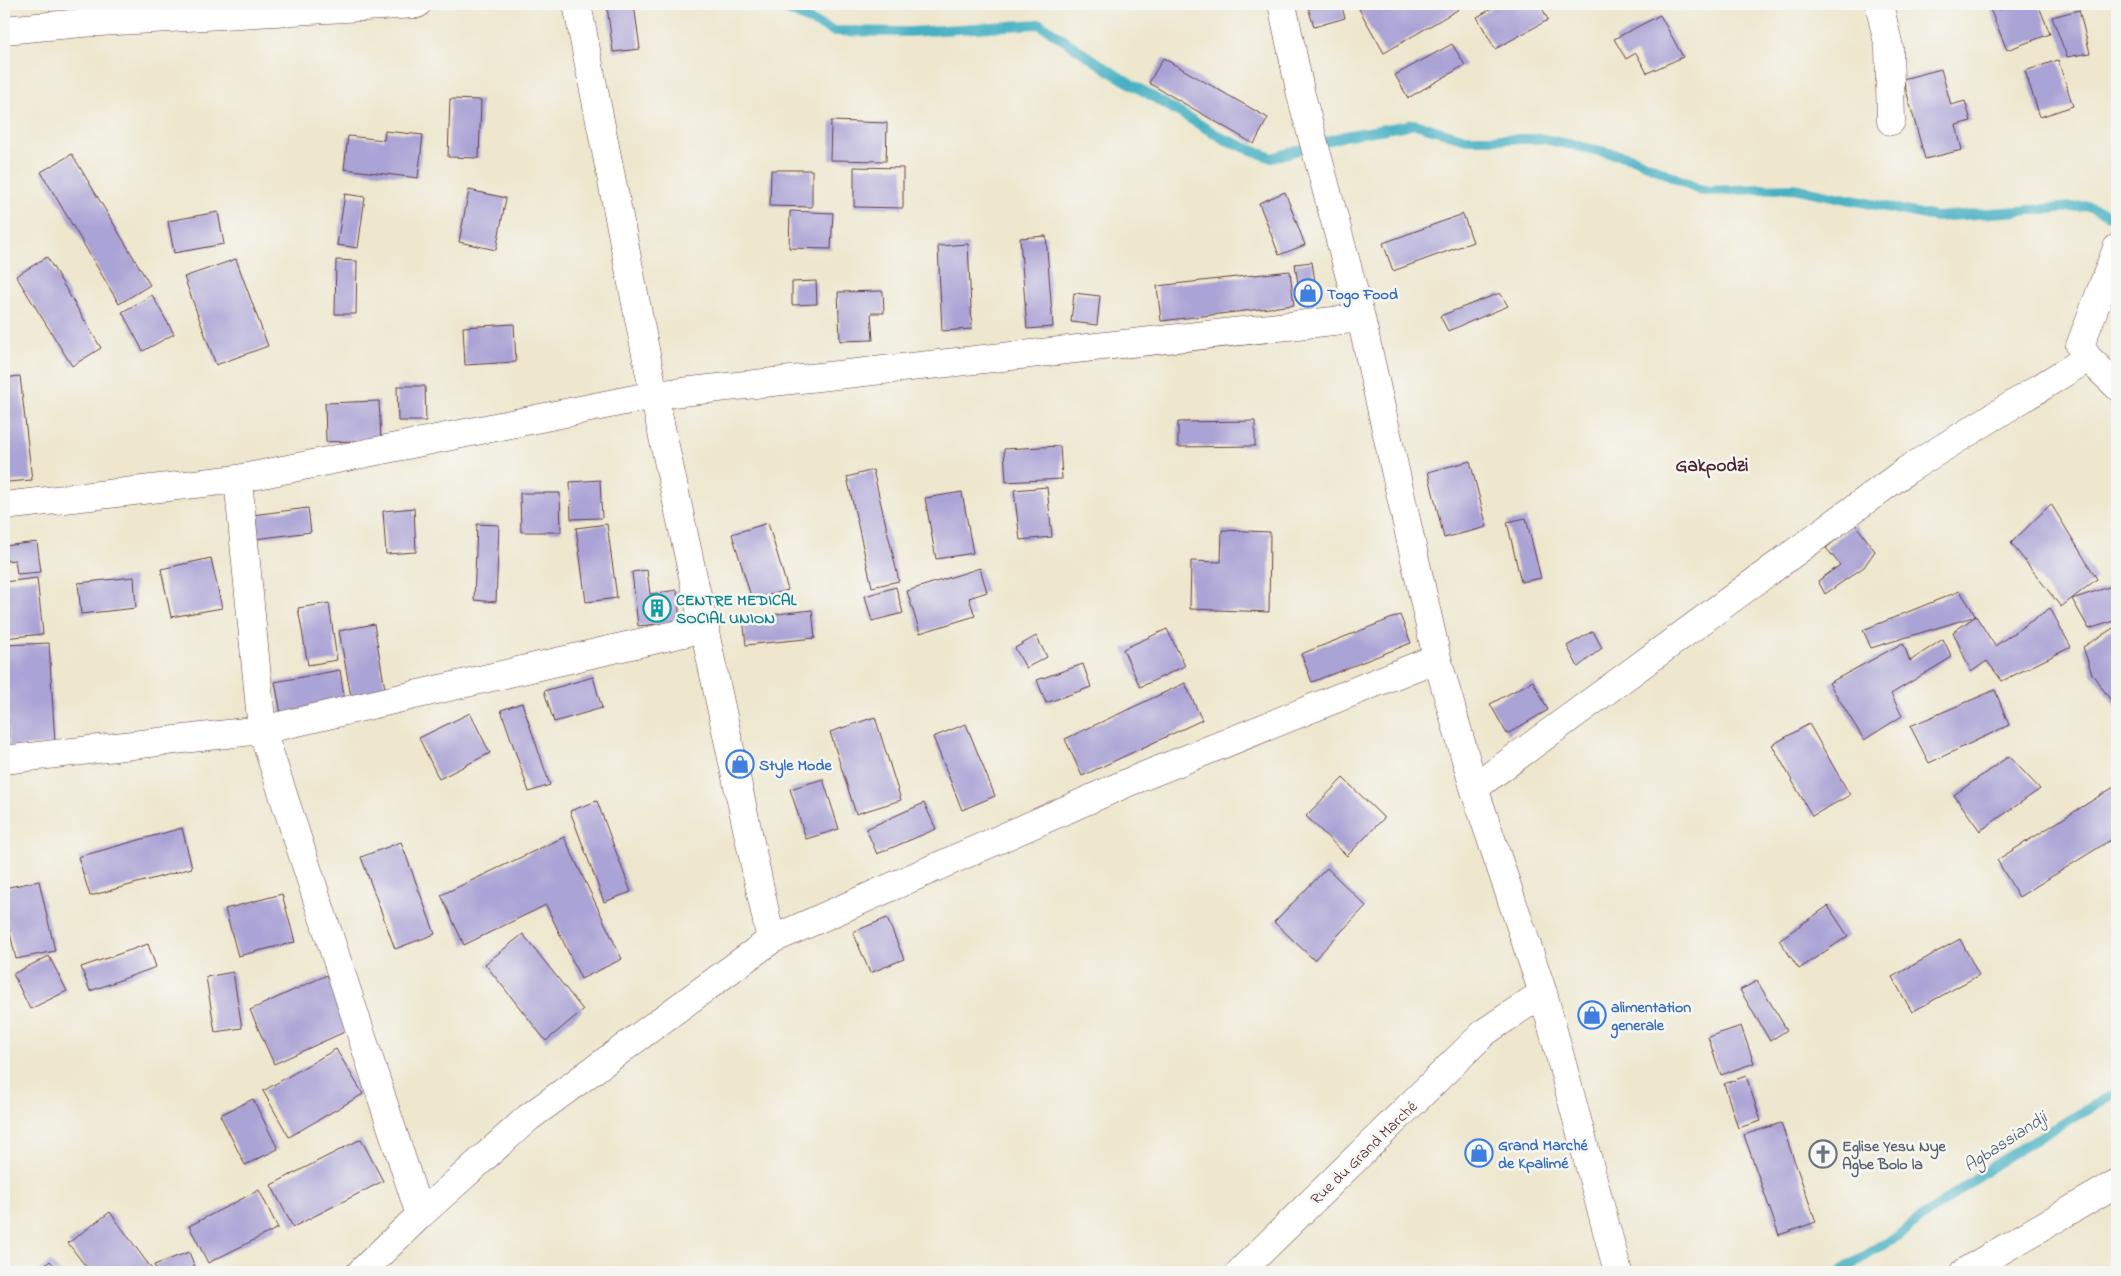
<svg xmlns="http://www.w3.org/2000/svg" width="2121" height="1276" viewBox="0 0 2121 1276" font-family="'Indie Flower',sans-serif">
<rect width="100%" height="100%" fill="#f6f6f2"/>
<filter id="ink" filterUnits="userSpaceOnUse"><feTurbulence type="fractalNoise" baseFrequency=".02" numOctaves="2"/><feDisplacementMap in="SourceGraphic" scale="10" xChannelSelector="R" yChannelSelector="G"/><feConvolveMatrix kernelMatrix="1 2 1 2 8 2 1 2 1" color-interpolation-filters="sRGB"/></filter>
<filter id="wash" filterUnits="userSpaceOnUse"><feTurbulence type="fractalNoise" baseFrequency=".0096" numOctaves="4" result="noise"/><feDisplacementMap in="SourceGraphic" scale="20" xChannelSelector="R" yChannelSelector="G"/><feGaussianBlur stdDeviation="1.12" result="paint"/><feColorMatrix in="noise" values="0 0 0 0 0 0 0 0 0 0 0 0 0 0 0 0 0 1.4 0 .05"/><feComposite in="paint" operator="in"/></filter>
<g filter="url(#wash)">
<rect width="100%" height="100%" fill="#eee7ce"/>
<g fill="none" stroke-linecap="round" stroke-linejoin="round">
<path stroke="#46b1c3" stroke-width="10" d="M 774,4 L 833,31 L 910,32 L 1040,24 L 1116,75 L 1224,139 L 1272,158 L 1344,136 L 1415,124 L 1466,139 L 1544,139 L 1633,158 L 1703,191 L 1793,188 L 1935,217 L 2088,206 L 2117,218
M 1839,1272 L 1897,1236 L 2004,1158 L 2117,1092"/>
</g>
<g id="blocks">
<path fill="#aaa3d5" d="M 621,4 L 634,4 L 640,49 L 613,52 L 607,6 Z
M 1307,4 L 1341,4 L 1345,18 L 1314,27 Z
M 1369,4 L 1457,4 L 1459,9 L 1384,53 L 1359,9 Z
M 1491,4 L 1540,4 L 1548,20 L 1495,49 L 1477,17 L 1493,8 Z
M 1988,4 L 2011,4 L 1998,10 L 2015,4 L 2038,4 L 2050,34 L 2007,50 Z
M 2079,10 L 2090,53 L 2067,57 L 2052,17 Z
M 1660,15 L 1683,57 L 1647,73 L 1636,53 L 1626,59 L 1614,39 Z
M 1452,44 L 1465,65 L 1408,98 L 1395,75 Z
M 1163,58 L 1268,118 L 1254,144 L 1149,83 Z
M 2058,60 L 2073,106 L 2040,117 L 2025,71 Z
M 1941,69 L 1951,105 L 1965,101 L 1971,121 L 1956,125 L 1962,150 L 1925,159 L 1903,79 Z
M 450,99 L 481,100 L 479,158 L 448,157 Z
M 831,121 L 887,123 L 886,161 L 830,160 Z
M 385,131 L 423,135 L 418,178 L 344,169 L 348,136 L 384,140 Z
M 72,154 L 150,285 L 119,304 L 41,172 Z
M 854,167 L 903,168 L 903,208 L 854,207 Z
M 771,170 L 812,170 L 812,207 L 770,206 Z
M 469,190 L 506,198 L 496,250 L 459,242 Z
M 1285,192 L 1305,245 L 1279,255 L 1259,203 Z
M 345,194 L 365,197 L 358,248 L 337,245 Z
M 790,211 L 833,213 L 831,249 L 789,248 Z
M 218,212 L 224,244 L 174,253 L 168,221 Z
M 1463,214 L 1473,242 L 1393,271 L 1383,243 Z
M 1046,236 L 1053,327 L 1027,329 L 1020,238 Z
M 968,244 L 972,329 L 942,331 L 938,246 Z
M 47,257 L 101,348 L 72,366 L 16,276 Z
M 236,259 L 268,346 L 216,365 L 184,277 Z
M 336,260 L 357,261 L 356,314 L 335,314 Z
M 1312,262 L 1317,295 L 1300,297 L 1295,264 Z
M 1290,271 L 1294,305 L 1161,321 L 1157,286 Z
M 816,281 L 817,304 L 792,305 L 792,282 Z
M 883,291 L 884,313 L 871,313 L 873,340 L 840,341 L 838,292 Z
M 1074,293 L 1100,296 L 1097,325 L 1071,322 Z
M 1500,293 L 1508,306 L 1448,331 L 1440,316 Z
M 152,295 L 174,334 L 143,351 L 122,312 Z
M 514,324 L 516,362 L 465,365 L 463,327 Z
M 20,376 L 32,480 L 8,482 L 4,443 L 4,378 Z
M 397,386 L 425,386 L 426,421 L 398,421 Z
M 379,401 L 381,440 L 326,442 L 325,403 Z
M 1255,421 L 1255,446 L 1178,447 L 1178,422 Z
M 1060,446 L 1062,479 L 1006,482 L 1004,449 Z
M 1470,461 L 1487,527 L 1444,538 L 1428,472 Z
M 873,470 L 899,581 L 872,587 L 847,477 Z
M 600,480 L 602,518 L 571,519 L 570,482 Z
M 1047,487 L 1052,537 L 1020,540 L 1014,490 Z
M 962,492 L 973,553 L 936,559 L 925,498 Z
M 520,493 L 560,493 L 561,532 L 521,532 Z
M 2051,504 L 2097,579 L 2061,607 L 2011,543 Z
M 308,508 L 311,532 L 255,539 L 252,515 Z
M 414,508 L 416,552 L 386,554 L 383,511 Z
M 1526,518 L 1541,578 L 1521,582 L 1507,522 Z
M 768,523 L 788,590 L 752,600 L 732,534 Z
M 477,524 L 499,525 L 496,602 L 474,600 Z
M 607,524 L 617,598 L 586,602 L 576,528 Z
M 1855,524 L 1875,551 L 1864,567 L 1825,594 L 1818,581 L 1840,565 L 1826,548 Z
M 1222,530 L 1270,532 L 1269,612 L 1190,609 L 1191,561 L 1221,562 Z
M 37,542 L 41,572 L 17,574 L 15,560 L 4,561 L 4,546 Z
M 211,558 L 222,608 L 171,617 L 161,569 Z
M 980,568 L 987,592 L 969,598 L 975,616 L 920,633 L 907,591 Z
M 647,570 L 650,594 L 677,590 L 680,622 L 638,626 L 632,572 Z
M 134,577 L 136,608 L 81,614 L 78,583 Z
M 37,578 L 43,634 L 4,638 L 4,582 Z
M 2112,586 L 2117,595 L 2117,620 L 2089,629 L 2072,599 Z
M 896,587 L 903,613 L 872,621 L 865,596 Z
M 1960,591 L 1995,646 L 2050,608 L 2071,647 L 2002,681 L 1987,661 L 1971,672 L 1953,632 L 1976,616 L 1871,648 L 1863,630 Z
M 329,603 L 337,660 L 308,665 L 298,608 Z
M 812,610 L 815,638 L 746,645 L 743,618 Z
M 1400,615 L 1411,643 L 1312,682 L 1301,654 Z
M 374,624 L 385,689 L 351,696 L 339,631 Z
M 2115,627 L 2117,633 L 2117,705 L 2115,706 L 2092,674 L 2083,647 Z
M 1167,629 L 1185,666 L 1140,687 L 1123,649 Z
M 1593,631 L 1602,648 L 1578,667 L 1567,646 Z
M 1036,636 L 1047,657 L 1026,668 L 1015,648 Z
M 1943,639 L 1952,657 L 1891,694 L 1902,716 L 1864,740 L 1829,683 L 1903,643 L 1910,661 Z
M 49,643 L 55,744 L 9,747 L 4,645 Z
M 1083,664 L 1091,687 L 1046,703 L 1037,680 Z
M 340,670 L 345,703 L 281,714 L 275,682 Z
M 593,677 L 602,708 L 554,722 L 544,691 Z
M 1533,681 L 1548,710 L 1507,734 L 1490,704 Z
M 1185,683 L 1202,720 L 1082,776 L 1065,739 Z
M 1995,690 L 2009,725 L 1929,763 L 1910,726 Z
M 522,703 L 550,785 L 529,792 L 501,710 Z
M 470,713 L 490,753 L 439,779 L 419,738 Z
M 875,717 L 901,800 L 856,814 L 830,732 Z
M 966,724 L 995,796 L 962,810 L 933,737 Z
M 1809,724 L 1850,795 L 1812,816 L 1772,745 Z
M 2009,756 L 2040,789 L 1980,831 L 1954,795 Z
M 1343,778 L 1384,818 L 1347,856 L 1306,816 Z
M 823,779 L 839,829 L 806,839 L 790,789 Z
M 2117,785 L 2117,836 L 2019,897 L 1997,860 Z
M 597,801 L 631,892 L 604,902 L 570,811 Z
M 924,803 L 936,829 L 877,854 L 866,829 Z
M 182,828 L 192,868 L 90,896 L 78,857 Z
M 564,837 L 622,959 L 581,979 L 546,905 L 464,945 L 441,895 Z
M 401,842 L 435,934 L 395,949 L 361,857 Z
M 1327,868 L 1366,906 L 1314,960 L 1274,922 Z
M 39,881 L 55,951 L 16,959 L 4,907 L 4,888 Z
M 282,894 L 295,942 L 238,956 L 225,909 Z
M 1828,906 L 1848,936 L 1799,969 L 1779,940 Z
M 887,918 L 904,959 L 870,973 L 853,932 Z
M 523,934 L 583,1010 L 546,1041 L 485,964 Z
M 1960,939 L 1979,975 L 1912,1012 L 1892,977 Z
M 148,944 L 156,967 L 90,991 L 81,967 Z
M 49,956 L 67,991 L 30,1009 L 13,974 Z
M 233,972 L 242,1028 L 215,1032 L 206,977 Z
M 327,975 L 351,1029 L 274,1064 L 250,1010 Z
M 1757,981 L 1787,1030 L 1770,1041 L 1740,990 Z
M 1741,1026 L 1754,1063 L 1721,1075 L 1708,1037 Z
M 336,1049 L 363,1094 L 289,1137 L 263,1091 Z
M 1746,1076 L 1761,1121 L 1738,1128 L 1724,1084 Z
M 253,1099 L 278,1149 L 245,1165 L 220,1115 Z
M 1781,1123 L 1816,1222 L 1779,1235 L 1744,1135 Z
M 361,1139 L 383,1181 L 293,1227 L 271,1185 Z
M 259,1190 L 278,1228 L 208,1263 L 189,1226 Z
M 110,1212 L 154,1272 L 90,1272 L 68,1243 Z
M 189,1252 L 197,1272 L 157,1272 L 154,1265 Z
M 50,1261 L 60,1272 L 37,1272 Z"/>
</g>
</g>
<g filter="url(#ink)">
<use href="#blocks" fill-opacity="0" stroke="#633d43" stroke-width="1"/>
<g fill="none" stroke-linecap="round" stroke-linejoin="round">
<g stroke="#633d43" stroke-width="29">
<path id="minor" d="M 577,4 L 654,395 L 771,940
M 1282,4 L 1301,95 L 1361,318 L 1437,658 L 1474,788 L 1543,993 L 1618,1272
M 1879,4 L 1889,47 L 1891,121
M 4,30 L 82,23 L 417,4
M 2088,358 L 2080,346 L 2117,248
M 238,479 L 262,730 L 420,1215
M 4,506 L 238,479 L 654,395 L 1361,318
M 4,760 L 262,730 L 705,628
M 1474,788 L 1907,470 L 2088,358 L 2117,386
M 361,1272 L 420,1215 L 528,1118 L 771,940 L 1129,782 L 1437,658
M 1240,1272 L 1485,1032 L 1543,993
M 1964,1272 L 2117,1183"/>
</g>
<use href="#minor" stroke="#fff" stroke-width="28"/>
</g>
</g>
<defs>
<g id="shop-ring" transform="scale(1.4375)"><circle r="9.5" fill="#f6f6f2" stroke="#3f7fe0" stroke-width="1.5"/><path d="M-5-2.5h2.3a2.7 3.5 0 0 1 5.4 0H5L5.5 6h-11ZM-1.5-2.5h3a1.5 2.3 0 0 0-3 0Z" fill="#3f7fe0"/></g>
<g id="building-ring" transform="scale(1.4375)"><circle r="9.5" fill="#f6f6f2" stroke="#0f9aa8" stroke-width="1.5"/><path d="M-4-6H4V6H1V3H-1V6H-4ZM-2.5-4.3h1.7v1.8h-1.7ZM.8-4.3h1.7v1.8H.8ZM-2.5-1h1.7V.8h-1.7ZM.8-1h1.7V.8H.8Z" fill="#0f9aa8"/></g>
<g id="church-ring" transform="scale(1.4375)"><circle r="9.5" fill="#f6f6f2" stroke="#6b7280" stroke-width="1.5"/><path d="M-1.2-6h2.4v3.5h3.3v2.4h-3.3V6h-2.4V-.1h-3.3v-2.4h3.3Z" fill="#6b7280"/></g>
</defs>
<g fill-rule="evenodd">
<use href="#shop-ring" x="1308" y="293"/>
<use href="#building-ring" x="657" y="608"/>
<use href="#shop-ring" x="740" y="764"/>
<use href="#shop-ring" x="1592" y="1015"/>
<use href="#shop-ring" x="1479" y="1153"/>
<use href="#church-ring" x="1823" y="1154"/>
</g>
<g text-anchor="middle" stroke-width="5" stroke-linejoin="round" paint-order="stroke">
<g font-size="16" font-weight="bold" fill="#366cbe" stroke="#f6f6f2" text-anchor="start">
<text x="1327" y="299">Togo Food</text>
<text x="759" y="770">Style Mode</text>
<text x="1611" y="1012">alimentation<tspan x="1611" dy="18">generale</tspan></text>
<text x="1498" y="1150">Grand Marché<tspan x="1498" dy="18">de Kpalimé</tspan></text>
</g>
<g font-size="16" font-weight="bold" fill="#0d838f" stroke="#f6f6f2" text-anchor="start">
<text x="676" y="605">CENTRE MEDICAL<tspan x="676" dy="18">SOCIAL UNION</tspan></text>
</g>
<g font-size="16" font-weight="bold" fill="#5b616d" stroke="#f6f6f2" text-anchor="start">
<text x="1842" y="1151">Eglise Yesu Nye<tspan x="1842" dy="18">Agbe Bolo la</tspan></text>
</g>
<g font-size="16" fill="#4a1f2b" stroke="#f6f6f2">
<text transform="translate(1363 1152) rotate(-44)" y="6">Rue du Grand Marché</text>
</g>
<g font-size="18" font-style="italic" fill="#485968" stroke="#f6f6f2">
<text transform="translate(2005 1141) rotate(-33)" y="6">Agbassiandji</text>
</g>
<g font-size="19" font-weight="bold" fill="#4a1f2b" stroke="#f6f6f2">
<text x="1712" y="471">Gakpodzi</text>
</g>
</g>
<rect width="2121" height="1276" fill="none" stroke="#f6f6f2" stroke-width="20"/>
</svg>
